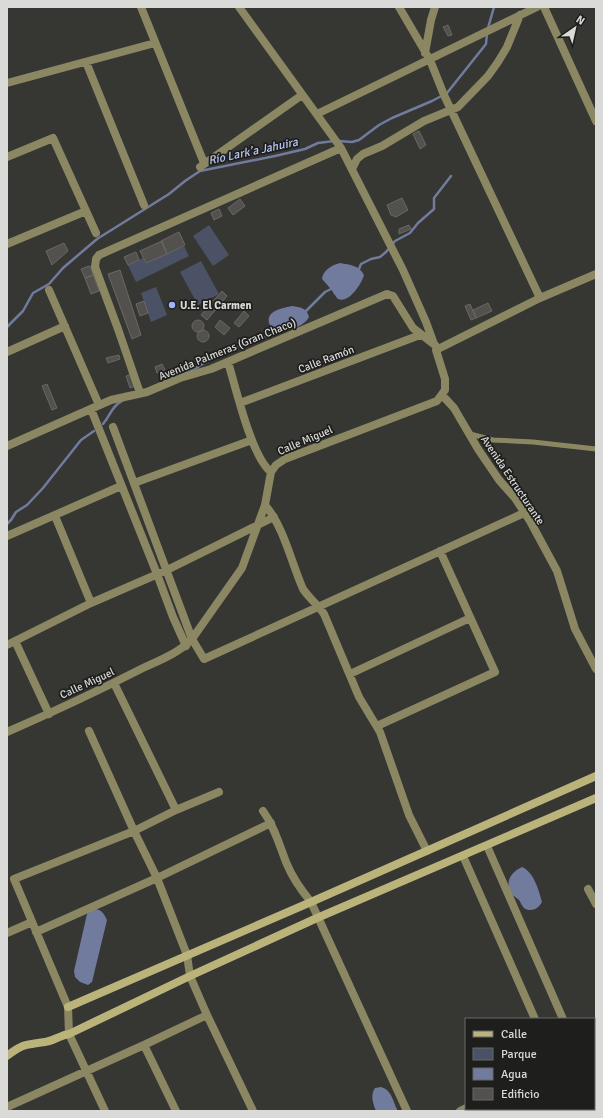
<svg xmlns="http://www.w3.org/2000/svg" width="603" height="1118" viewBox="0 0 603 1118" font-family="Signika,sans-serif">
<rect width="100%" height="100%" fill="#363633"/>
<path fill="#4c5266" d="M 209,225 L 229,255 L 213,266 L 193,236 Z
M 184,246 L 189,256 L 136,282 L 128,265 L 143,258 L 146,263 Z
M 201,261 L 219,294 L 198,305 L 180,272 Z
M 156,287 L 167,315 L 151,322 L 141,293 Z"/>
<path fill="#717b9e" d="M 340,263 C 350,265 359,265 364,275 C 362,283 349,304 338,299 C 336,297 336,296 334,294 C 331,288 326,284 322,279 C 323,270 332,265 340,263 Z
M 292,306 C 300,307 307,308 309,317 C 304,327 283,335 272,328 C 271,327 269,324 269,323 C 266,310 284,308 292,306 Z
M 522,867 C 534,872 539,891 542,902 C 539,908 531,913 524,908 C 522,906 521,903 519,900 C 517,898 513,896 512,894 C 504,882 511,872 522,867 Z
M 94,909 C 102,909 104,914 107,920 L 92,982 L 88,985 L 80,982 L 75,977 L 74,971 L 87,914 L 90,911 Z
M 381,1087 C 392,1090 393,1102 398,1111 L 376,1111 C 373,1103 370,1096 375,1088 Z"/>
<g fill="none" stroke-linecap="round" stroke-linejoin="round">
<path stroke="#717b9e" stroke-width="2.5" d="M 488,28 L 494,7
M 339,141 L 352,142 L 359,140 L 379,125 L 392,118 L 432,101 L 447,93 L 486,44 L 487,33
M 357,271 L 359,269 L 361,264 L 371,259 L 380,257 L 386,252 L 395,241 L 410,233 L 418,223 L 434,209 L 434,198 L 451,176
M 303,312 L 306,311 L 325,292 L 333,288
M 7,327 L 23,311 L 33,293 L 49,284 L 63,268 L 97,239 L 169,194 L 185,181 L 200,171 L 275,156 L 305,149 L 318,143 L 334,141
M 181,374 L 198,367 L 200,365 L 244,344 L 267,336 L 275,327
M 103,424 C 111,415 111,407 122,401
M 7,524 L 11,520 L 16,512 L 27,505 L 43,488 L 81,440 L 94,431"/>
</g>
<path fill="#52514e" stroke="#696865" d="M 448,25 L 452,35 L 448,36 L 443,27 Z
M 419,131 L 426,145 L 420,149 L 413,134 Z
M 402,198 L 408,210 L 396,217 L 391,215 L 387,205 Z
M 240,199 L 245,206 L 233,215 L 228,208 Z
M 219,209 L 222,216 L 214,220 L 211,213 Z
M 409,225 L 411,229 L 399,234 L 399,229 Z
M 179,232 L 185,245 L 167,254 L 161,241 Z
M 162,241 L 167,254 L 146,263 L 140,251 Z
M 64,243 L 68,251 L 52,265 L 46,251 Z
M 136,252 L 139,260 L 128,265 L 124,257 Z
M 89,266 L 91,267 L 93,275 L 85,278 L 81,269 Z
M 120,270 L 141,335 L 132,339 L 108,274 Z
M 93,275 L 99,291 L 91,294 L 85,278 Z
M 222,291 L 227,296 L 207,320 L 201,315 Z
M 144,301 L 148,313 L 140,316 L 136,304 Z
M 488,303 L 492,311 L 476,318 L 473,310 Z
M 470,304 L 476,318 L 471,320 L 465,306 Z
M 244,311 L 249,316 L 239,327 L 234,323 Z
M192 326a6 6 0 1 1 12 0a6 6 0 1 1-12 0Z
M 220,320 L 230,328 L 224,335 L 215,327 Z
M197 336a6 6 0 1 1 12 0a6 6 0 1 1-12 0Z
M 119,355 L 120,359 L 108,363 L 106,358 Z
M 162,364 L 165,370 L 157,373 L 155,367 Z
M 131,374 L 135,386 L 130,388 L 126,376 Z
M 47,384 L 57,408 L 52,410 L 42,386 Z"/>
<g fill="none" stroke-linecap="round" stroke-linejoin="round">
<path stroke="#8b8763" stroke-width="5" d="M 470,434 L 493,440 L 533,442 L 596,449"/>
<path stroke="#8b8763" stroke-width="8" d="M 141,7 L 204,163
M 239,7 L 341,148 L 403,270 L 426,322 L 434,344
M 399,7 L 430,60 L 444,95 L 540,298
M 544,7 L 596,121
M 425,53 L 431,20 L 435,7
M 86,62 L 144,205
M 7,83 L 155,43
M 317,114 L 537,7
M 7,157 L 53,138 L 96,233
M 200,167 L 302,95
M 352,169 L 357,159 L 363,154 L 382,146 L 424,121 L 458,107 L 488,76 L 498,62 L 507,47 L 520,15
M 7,244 L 86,211
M 49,290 L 99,405
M 7,352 L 65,326
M 228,362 C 236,388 251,456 271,472
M 140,393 L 118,329 L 95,267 L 96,259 L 99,255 L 341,148
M 442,395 L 454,408 L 478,449 L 499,480 L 515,498 L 530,521 L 557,571 L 575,629 L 596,669
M 240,403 L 420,335
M 91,409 L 157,574 L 173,617 L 186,646
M 113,427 L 192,639 L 204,659 L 524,513
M 7,446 L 111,400 L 147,392 L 180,378 L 211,369 L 387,294 L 393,296 L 413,328 L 435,345
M 134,483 L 252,440
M 265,505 C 284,527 291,562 303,589 C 309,598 318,605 324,614 L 359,697 L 380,732 L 409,815 L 427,851
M 55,516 L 91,603
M 7,536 L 121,486
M 15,641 L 49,714
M 7,645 L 91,603 L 167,570 L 274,517
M 350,674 L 470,618
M 114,683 L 176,810
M 377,726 L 495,672 L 440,551
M 89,731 L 134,831 L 157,878 L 187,955 L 190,976 L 207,1015 L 253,1111
M 7,732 C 53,712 98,691 143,668 C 160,660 179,653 192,639 L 242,568 L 265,505 L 271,472 L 276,465 L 285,459 L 437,401 L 445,390 L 445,379 L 436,350 L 540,298 L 596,274
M 263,811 C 274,826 279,844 286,862 C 292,877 301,890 311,902 L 407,1111
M 487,846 L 563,1019
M 463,856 L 535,1019
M 588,889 L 596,904
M 36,932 L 157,878 L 271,823
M 7,933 L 32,922
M 144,1045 L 176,1111
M 594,1056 L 596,1055
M 594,1089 L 596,1094
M 7,1107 L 144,1045 L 207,1015
M 583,1109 L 584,1111
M 105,1111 L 69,1034 L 68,1007 L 14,879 L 134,831 L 176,810 L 219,792
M 460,1111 L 466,1108"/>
<path stroke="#bbb47a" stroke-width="8" d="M 68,1007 L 311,902 L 596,776
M 7,1056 C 23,1043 27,1045 45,1042 C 53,1041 61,1035 69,1034 L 190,976 L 317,918 L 596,798"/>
</g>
<circle fill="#9fb3fd" stroke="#1e1e1c" stroke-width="1.5" cx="172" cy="305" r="4"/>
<g text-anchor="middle" stroke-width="3.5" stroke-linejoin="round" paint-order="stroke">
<g font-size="11" font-weight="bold" fill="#dadad8" stroke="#1e1e1c" text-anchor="start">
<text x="180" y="309">U.E. El Carmen</text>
</g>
<g font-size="11" fill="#dadad8" stroke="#1e1e1c">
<text transform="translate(227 349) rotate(-22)" y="4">Avenida Palmeras (Gran Chaco)</text>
<text transform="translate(326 359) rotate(-21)" y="4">Calle Ramón</text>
<text transform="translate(305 440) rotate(-23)" y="4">Calle Miguel</text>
<text transform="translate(513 480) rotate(56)" y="4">Avenida Estructurante</text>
<text transform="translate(87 683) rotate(-25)" y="4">Calle Miguel</text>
</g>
<g font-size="12" font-style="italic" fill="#b9c6f5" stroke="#1e1e1c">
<text transform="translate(253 151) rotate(-12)" y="4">Río Lark’a Jahuira</text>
</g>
</g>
<rect width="603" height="1118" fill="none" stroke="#dadad8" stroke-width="16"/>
<rect x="465" y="1018" width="130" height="92" fill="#1e1e1c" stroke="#696967"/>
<rect x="473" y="1031" width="20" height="6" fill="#bbb47a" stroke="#696967"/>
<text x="501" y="1038" font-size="12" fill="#dadad8">Calle</text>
<rect x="473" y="1048" width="20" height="12" fill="#4c5266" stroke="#696967"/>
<text x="501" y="1058" font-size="12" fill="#dadad8">Parque</text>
<rect x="473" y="1068" width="20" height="12" fill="#717b9e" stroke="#696967"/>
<text x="501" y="1078" font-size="12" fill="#dadad8">Agua</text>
<rect x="473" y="1088" width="20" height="12" fill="#52514e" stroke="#696967"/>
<text x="501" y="1098" font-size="12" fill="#dadad8">Edificio</text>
<g transform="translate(575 28) rotate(34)" stroke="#1e1e1c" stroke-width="3" paint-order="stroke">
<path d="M0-3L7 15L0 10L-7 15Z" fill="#dadad8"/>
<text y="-6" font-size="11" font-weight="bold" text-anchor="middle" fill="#dadad8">N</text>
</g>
</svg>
